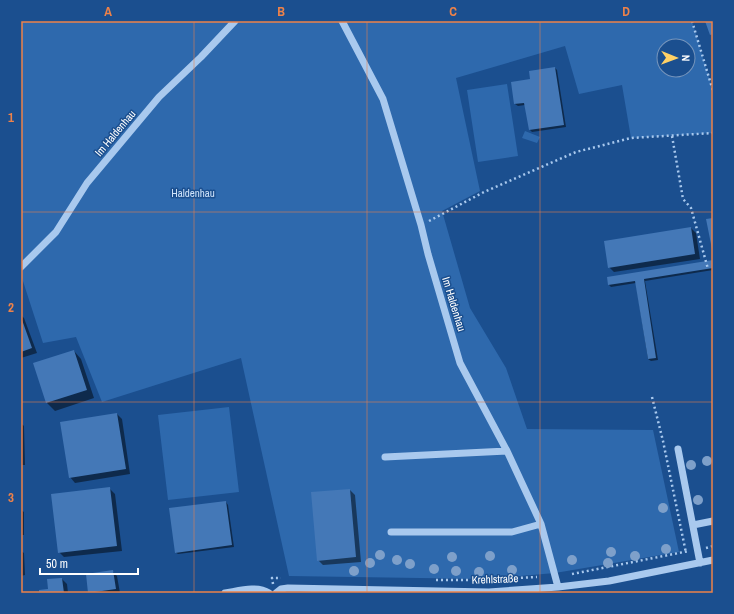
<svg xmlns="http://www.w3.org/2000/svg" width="734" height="614" viewBox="0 0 734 614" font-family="'Archivo Narrow',sans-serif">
<rect width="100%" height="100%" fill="#1b4f8f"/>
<path fill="#2e69ad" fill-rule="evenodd" d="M 21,21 L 692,21 L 713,91 L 713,133 L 631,138 L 622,85 L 579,94 L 565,46 L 456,78 L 480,191 L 442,211 L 470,308 L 506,368 L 527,429 L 653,430 L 679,552 L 555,573 L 485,579 L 289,576 L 241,358 L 102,402 L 76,337 L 43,343 L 21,275 ZM 664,46 L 688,46 L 688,70 L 664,70 Z
M 507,84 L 518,156 L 478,162 L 467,90 Z
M 525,131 L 540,137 L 537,143 L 522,138 Z
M 229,407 L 239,492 L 168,500 L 158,415 Z"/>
<path fill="#0007" d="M 555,68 L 557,70 L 566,127 L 532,132 L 530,130 L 525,105 L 518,106 L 515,104 L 512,83 L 531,80 Z
M 691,228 L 696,233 L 700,259 L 614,272 L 609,267 Z
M 713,261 L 713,270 L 645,281 L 658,360 L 651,361 L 648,359 L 636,283 L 611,287 L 609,285 L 608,278 Z
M 21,315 L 24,318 L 37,353 L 21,358 Z
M 74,351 L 81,359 L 94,398 L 55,411 L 47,403 L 34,364 Z
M 117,414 L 122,419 L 130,474 L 75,483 L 70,477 Z
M 21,423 L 24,426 L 25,465 L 21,465 Z
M 110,489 L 115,494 L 122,551 L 64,557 L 59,552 Z
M 350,490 L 355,495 L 361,562 L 323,565 L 318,560 L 312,493 Z
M 226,502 L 228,505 L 234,547 L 178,554 L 175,552 Z
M 21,510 L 24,512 L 24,535 L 21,535 Z
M 21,551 L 24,553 L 25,575 L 21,576 Z
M 112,571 L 117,576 L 120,593 L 89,593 Z
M 62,579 L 67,584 L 68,593 L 40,593 L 49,590 Z"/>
<path fill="#4478b7" d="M 705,21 L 713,21 L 713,34 L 710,35 Z
M 555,67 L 564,125 L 529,130 L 524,103 L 514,104 L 511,82 L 530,79 L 529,71 Z
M 713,218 L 713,249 L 712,249 L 706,219 Z
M 691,227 L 695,254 L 608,268 L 604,241 Z
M 713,260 L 713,268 L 644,279 L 656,358 L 648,359 L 635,281 L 608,285 L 607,277 Z
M 21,317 L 32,348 L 21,352 Z
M 74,350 L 87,390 L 46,403 L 33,363 Z
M 117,413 L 126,469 L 69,478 L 60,422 Z
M 110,487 L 117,546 L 58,553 L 51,494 Z
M 350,489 L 356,557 L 317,561 L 311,492 Z
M 226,501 L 232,545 L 175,553 L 169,508 Z
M 113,570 L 116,589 L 88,593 L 86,574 Z
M 62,578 L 64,593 L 39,593 L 39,590 L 48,589 L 47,579 Z"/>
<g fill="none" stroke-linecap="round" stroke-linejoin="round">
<path stroke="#a9c9ee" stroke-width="2.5" stroke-dasharray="2 3" stroke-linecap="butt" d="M 692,21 L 713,91
M 672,136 L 683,199 L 691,208 L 708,269
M 429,221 L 484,192 L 576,152 L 631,138 L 713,133
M 652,397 L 663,441 L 686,553
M 706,548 L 713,546
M 572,574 L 689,551
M 436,580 L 476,580 L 537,577
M 273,584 L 272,578 L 281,578"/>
<path stroke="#a9c9ee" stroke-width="7" d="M 342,21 L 383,99 L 421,225 L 428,254 L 460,363 L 507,451 L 541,524 L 558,587
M 21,267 L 56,232 L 87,183 L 159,97 L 201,57 L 235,21
M 678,449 L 700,563
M 385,457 L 507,451
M 693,525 L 713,521
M 391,532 L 512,532 L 541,524
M 225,593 C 238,591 257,585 269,593
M 276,593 L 281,589 L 288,588 L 489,592 L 558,587 L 609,581 L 713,560"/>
</g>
<g fill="#7ea0ca">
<circle cx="707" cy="461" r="5"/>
<circle cx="691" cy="465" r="5"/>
<circle cx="698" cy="500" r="5"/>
<circle cx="663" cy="508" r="5"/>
<circle cx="666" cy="549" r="5"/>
<circle cx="611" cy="552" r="5"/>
<circle cx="380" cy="555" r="5"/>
<circle cx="490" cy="556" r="5"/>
<circle cx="635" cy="556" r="5"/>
<circle cx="452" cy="557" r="5"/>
<circle cx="397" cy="560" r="5"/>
<circle cx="572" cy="560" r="5"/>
<circle cx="370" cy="563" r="5"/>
<circle cx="608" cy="563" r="5"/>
<circle cx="410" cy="564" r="5"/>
<circle cx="434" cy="569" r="5"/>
<circle cx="512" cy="570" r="5"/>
<circle cx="354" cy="571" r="5"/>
<circle cx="456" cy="571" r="5"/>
<circle cx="479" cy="572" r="5"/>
</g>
<path fill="none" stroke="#ee8249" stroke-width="1" stroke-opacity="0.55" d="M 194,21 L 194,593M 367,21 L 367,593M 540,21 L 540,593M 21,212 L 713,212M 21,402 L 713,402"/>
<g text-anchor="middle" stroke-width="3" stroke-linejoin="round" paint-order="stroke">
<g font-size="11" fill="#fff" stroke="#1b4f8f">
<text transform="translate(115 133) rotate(-50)" y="4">Im Haldenhau</text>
<text transform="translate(454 304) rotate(73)" y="4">Im Haldenhau</text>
<text transform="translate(495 579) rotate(-2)" y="4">Krehlstraße</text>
</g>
<g font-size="11" fill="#cfe3fa" stroke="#1b4f8f">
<text x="193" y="197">Haldenhau</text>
</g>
</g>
<rect width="734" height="614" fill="none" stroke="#1b4f8f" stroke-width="44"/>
<g transform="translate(676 58) rotate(91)"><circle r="19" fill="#1b4f8f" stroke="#7695bc"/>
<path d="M0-3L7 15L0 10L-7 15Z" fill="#ffd166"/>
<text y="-6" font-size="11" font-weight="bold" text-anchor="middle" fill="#ffffff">N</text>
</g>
<path d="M40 568v6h98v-6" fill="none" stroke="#ffffff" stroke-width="2"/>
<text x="46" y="568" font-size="12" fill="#ffffff" stroke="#1b4f8f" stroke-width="3" paint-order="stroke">50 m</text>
<rect x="22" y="22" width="690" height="570" fill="none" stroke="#ee8249" stroke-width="1.5"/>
<g font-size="13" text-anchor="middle" font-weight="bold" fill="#ee8249">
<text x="108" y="16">A</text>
<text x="281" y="16">B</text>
<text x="453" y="16">C</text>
<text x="626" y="16">D</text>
<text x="11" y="122">1</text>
<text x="11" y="312">2</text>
<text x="11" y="502">3</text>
</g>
</svg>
